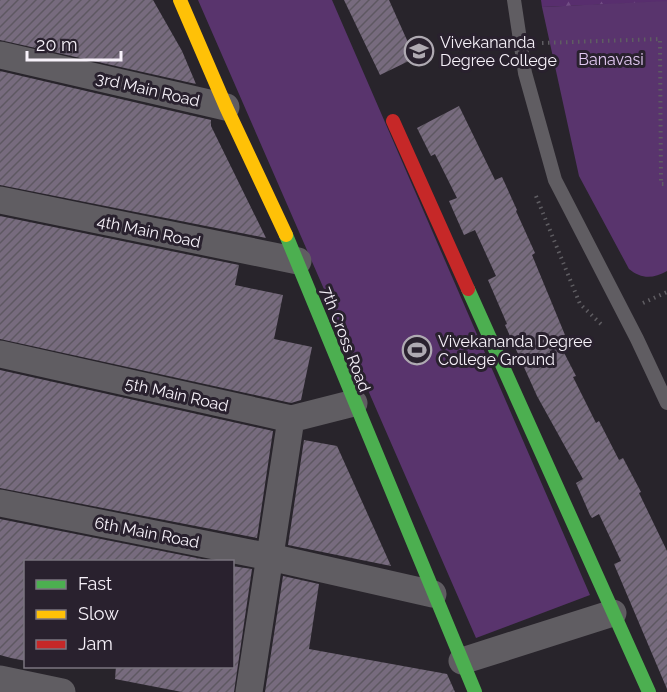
<svg xmlns="http://www.w3.org/2000/svg" width="667" height="692" viewBox="0 0 667 692" font-family="Raleway,sans-serif">
<defs>
<pattern id="forest-firs" width="22" height="20" patternUnits="userSpaceOnUse" patternTransform="scale(1.5)"><rect width="22" height="20" fill="#582e6e"/><path d="M5 1l3.5 6h-7zM16 11l3.5 6h-7z" fill="#714d84"/></pattern>
<pattern id="building-hatch" width="6" height="6" patternUnits="userSpaceOnUse" patternTransform="scale(1.5)"><rect width="6" height="6" fill="#776b7e"/><path d="M-1 1l2-2M0 6l6-6M5 7l2-2" fill="none" stroke="#5e5862"/></pattern>
</defs>
<rect width="100%" height="100%" fill="#28242b"/>
<path fill="url(#forest-firs)" d="M 541,0 L 667,0 L 667,2 L 542,7 Z"/>
<path fill="#59346d" d="M 198,0 L 332,0 L 590,595 L 476,638 Z
M 667,1 L 667,271 C 653,279 641,279 629,269 L 579,176 L 542,7 Z"/>
<path fill="url(#building-hatch)" d="M 0,0 L 153,0 L 182,51 L 196,84 L 0,40 Z
M 344,0 L 389,0 L 415,58 L 380,75 Z
M 0,71 L 211,120 L 211,126 L 266,238 L 0,185 Z
M 459,106 L 495,180 L 502,177 L 517,210 L 516,211 L 535,253 L 532,255 L 565,335 L 557,339 L 576,376 L 573,377 L 596,423 L 599,421 L 619,460 L 623,458 L 641,492 L 639,493 L 667,551 L 667,689 L 614,564 L 621,561 L 599,514 L 592,518 L 590,515 L 576,483 L 583,479 L 537,396 L 505,325 L 507,324 L 488,280 L 496,276 L 475,230 L 464,235 L 449,201 L 457,198 L 435,154 L 431,156 L 417,128 Z
M 0,216 L 239,265 L 235,285 L 283,295 L 274,339 L 312,347 L 301,400 L 291,403 L 0,339 Z
M 0,370 L 273,431 L 257,538 L 0,488 Z
M 304,440 L 337,446 L 391,566 L 288,545 Z
M 0,519 L 212,561 L 26,561 L 26,661 L 11,658 L 0,655 Z
M 232,566 L 252,569 L 234,692 L 182,692 L 115,679 L 116,666 L 232,666 Z
M 283,576 L 319,584 L 309,649 L 447,674 L 455,692 L 265,692 Z"/>
<g fill="none" stroke-linecap="round" stroke-linejoin="round">
<path stroke="#5f5d62" stroke-width="4" stroke-dasharray="1.5 4.5" stroke-linecap="butt" d="M 542,43 L 660,39 L 661,184 L 667,184
M 536,196 L 580,304 L 603,326
M 643,303 L 667,292"/>
<path stroke="#605d62" stroke-width="14" d="M 514,0 L 525,73 L 555,180 L 637,339 L 667,403"/>
<path stroke="#605d62" stroke-width="27" d="M 0,55 L 226,107
M 0,200 L 298,261
M 0,354 L 291,419 L 354,403
M 0,503 L 270,557 L 433,594
M 462,661 L 613,613
M 0,679 L 62,692
M 249,692 L 291,419"/>
<path stroke="#4caf50" stroke-width="14" d="M 286,235 L 475,692
M 468,289 L 649,692"/>
<path stroke="#ffc107" stroke-width="14" d="M 180,0 L 226,107 L 286,235"/>
<path stroke="#c62828" stroke-width="14" d="M 393,121 L 468,289"/>
</g>
<defs>
<g id="university-ring" transform="scale(1.5)"><circle r="9.5" fill="#29212e" stroke="#afaab2" stroke-width="1.5"/><path d="M0-5L7-2L0 1L-7-2ZM-4 1L0 2.5L4 1V4Q0 6-4 4Z" fill="#afaab2"/></g>
<g id="stadium-ring" transform="scale(1.5)"><circle r="9.5" fill="#29212e" stroke="#afaab2" stroke-width="1.5"/><path d="M0-5a6.5 5 0 1 0 0 10a6.5 5 0 1 0 0-10ZM-3.5-1.8h7v3.6h-7Z" fill="#afaab2"/></g>
</defs>
<g fill-rule="evenodd">
<use href="#university-ring" x="419" y="51"/>
<use href="#stadium-ring" x="417" y="350"/>
</g>
<g text-anchor="middle" stroke-width="6" stroke-linejoin="round" paint-order="stroke">
<g font-size="16" fill="#f7f2fa" stroke="#29212e" text-anchor="start">
<text x="440" y="48">Vivekananda<tspan x="440" dy="18">Degree College</tspan></text>
<text x="438" y="347">Vivekananda Degree<tspan x="438" dy="18">College Ground</tspan></text>
</g>
<g font-size="16" fill="#e2c9f2" stroke="#29212e">
<text x="611" y="65">Banavasi</text>
</g>
<g font-size="16" fill="#f7f2fa" stroke="#29212e">
<text transform="translate(148 89) rotate(13)" y="6">3rd Main Road</text>
<text transform="translate(149 231) rotate(12)" y="6">4th Main Road</text>
<text transform="translate(346 339) rotate(69)" y="6">7th Cross Road</text>
<text transform="translate(177 394) rotate(13)" y="6">5th Main Road</text>
<text transform="translate(147 532) rotate(11)" y="6">6th Main Road</text>
</g>
</g>
<rect x="24" y="560" width="210" height="108" fill="#29212e" stroke="#7b7580" stroke-width="1.5"/>
<rect x="36" y="580" width="30" height="9" fill="#4caf50" stroke="#7b7580" stroke-width="1.5"/>
<text x="78" y="590" font-size="18" fill="#f7f2fa">Fast</text>
<rect x="36" y="610" width="30" height="9" fill="#ffc107" stroke="#7b7580" stroke-width="1.5"/>
<text x="78" y="620" font-size="18" fill="#f7f2fa">Slow</text>
<rect x="36" y="640" width="30" height="9" fill="#c62828" stroke="#7b7580" stroke-width="1.5"/>
<text x="78" y="650" font-size="18" fill="#f7f2fa">Jam</text>
<path d="M27 51v9h94v-9" fill="none" stroke="#f7f2fa" stroke-width="3"/>
<text x="36" y="51" font-size="18" fill="#f7f2fa" stroke="#29212e" stroke-width="4.5" paint-order="stroke">20 m</text>
</svg>
